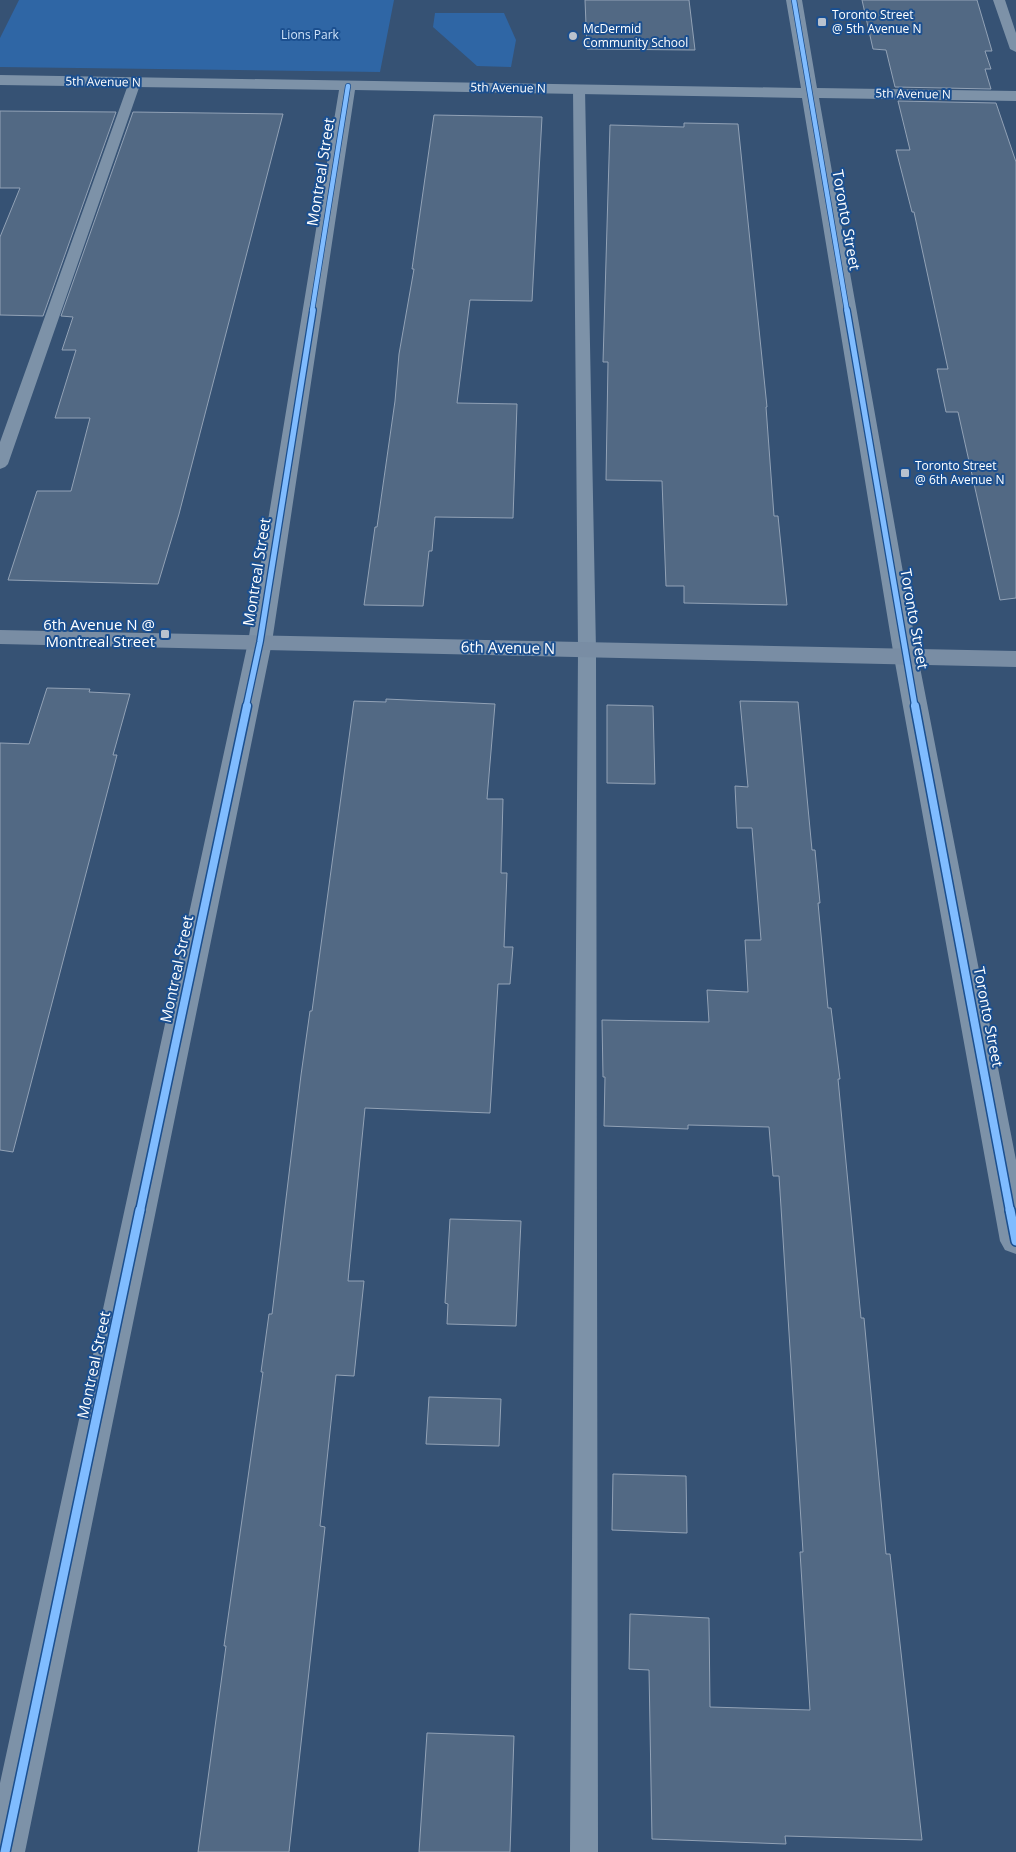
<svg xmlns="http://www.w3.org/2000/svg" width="1016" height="1852" viewBox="0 0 1016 1852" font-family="'Open Sans',sans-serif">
<rect width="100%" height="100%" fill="#365274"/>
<path fill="#2f66a5" d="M 19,0 L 394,0 L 380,72 L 0,67 L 0,38 Z
M 435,13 L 504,13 L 516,40 L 511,67 L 477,66 L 433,27 Z"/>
<path fill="#526984" stroke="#92a2b6" d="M 585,0 L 689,0 L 695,50 L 587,49 Z
M 862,0 L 977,0 L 992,51 L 985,51 L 991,69 L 985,69 L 991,89 L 895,87 L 886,50 L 873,49 Z
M 898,101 L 996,103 L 1016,162 L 1016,598 L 1000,600 L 958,412 L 946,412 L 937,369 L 948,369 L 914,212 L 912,212 L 896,150 L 910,150 Z
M 0,111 L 116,112 L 43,316 L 0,315 L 0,237 L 20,188 L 0,188 Z
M 133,112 L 283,114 L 179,514 L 158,584 L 8,580 L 37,491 L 71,491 L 90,418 L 55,418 L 76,350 L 62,350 L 73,317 L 61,316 Z
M 434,115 L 542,117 L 532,301 L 470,300 L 457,403 L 517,404 L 513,518 L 435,517 L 432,551 L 429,551 L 423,606 L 364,605 L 375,527 L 377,527 L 395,401 L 399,354 L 414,269 L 412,269 Z
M 684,123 L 738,124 L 767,407 L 766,407 L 774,516 L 778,516 L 787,605 L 684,603 L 684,586 L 666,586 L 662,481 L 606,480 L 608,362 L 603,362 L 610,125 L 684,127 Z
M 47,688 L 90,689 L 89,692 L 130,694 L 113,755 L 117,755 L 13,1152 L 0,1150 L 0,743 L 29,744 Z
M 386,699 L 495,704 L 487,799 L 503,799 L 501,873 L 507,873 L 504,947 L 513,947 L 510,984 L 498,984 L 490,1113 L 365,1108 L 348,1281 L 364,1281 L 354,1376 L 336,1375 L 320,1526 L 325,1527 L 289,1852 L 198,1852 L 226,1646 L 224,1646 L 263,1372 L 261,1372 L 269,1314 L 272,1314 L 301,1075 L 310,1011 L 312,1011 L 354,701 L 386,702 Z
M 740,701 L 798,702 L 812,850 L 815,850 L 820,903 L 818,903 L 828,1008 L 831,1008 L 840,1079 L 838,1079 L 861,1318 L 864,1318 L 886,1554 L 890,1554 L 922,1840 L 785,1836 L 786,1844 L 652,1839 L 649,1670 L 629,1669 L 630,1614 L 709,1618 L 710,1707 L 810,1710 L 800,1552 L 803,1552 L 779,1176 L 773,1176 L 769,1127 L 688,1125 L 688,1129 L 604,1126 L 605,1077 L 603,1077 L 602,1020 L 709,1022 L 707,990 L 748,992 L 745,940 L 761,940 L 752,828 L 737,828 L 735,786 L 748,787 Z
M 607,705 L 653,706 L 655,784 L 607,783 Z
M 450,1219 L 521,1221 L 516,1326 L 447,1324 L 448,1304 L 445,1303 Z
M 429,1397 L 501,1399 L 499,1446 L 426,1444 Z
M 613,1474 L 686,1476 L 687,1533 L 612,1530 Z
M 427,1733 L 514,1736 L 510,1852 L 419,1852 Z"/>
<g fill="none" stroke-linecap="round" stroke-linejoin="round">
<path fill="#7d92a8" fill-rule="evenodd" d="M 993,0 L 1005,0 L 1016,33 L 1016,52 L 1010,49 Z
M 135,78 L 141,82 L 8,464 L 5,467 L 0,469 L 0,442 L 129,82 Z
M 579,85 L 585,89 L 596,650 L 598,1852 L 570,1852 L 578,650 L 573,89 Z"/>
<path fill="#7d92a8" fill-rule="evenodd" d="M 786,0 L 802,0 L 817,88 L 1016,91 L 1016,101 L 819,98 L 918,657 L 1016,1160 L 1016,1254 L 1005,1250 L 1000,1241 L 894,657 L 802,98 L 355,90 L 272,642 L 25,1852 L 0,1852 L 0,1783 L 248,642 L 339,90 L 0,85 L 0,75 L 801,88 Z"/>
<path fill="#798da4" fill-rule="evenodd" d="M 0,630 L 1016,651 L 1016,667 L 0,644 Z"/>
<g stroke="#1b4f8f" stroke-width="6">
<path id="cycleway-far3" d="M 794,0 L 847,311
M 312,311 L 348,86"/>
</g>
<g stroke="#1b4f8f" stroke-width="8">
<path id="cycleway-far2" d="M 847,310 L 915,707
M 246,707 L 260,642 L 313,310"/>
</g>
<g stroke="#1b4f8f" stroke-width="11">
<path id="cycleway-far1" d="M 915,706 L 1010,1211
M 140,1211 L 247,706"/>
</g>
<g stroke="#1b4f8f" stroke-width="12">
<path id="cycleway" d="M 1010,1210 L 1016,1241
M 5,1852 L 140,1210"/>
</g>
<use href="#cycleway-far3" stroke="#80bcff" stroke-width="4.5"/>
<use href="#cycleway-far2" stroke="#80bcff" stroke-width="5.5"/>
<use href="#cycleway-far1" stroke="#80bcff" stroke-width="8"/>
<use href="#cycleway" stroke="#80bcff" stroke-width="9"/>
</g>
<g fill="#b9c2ce" stroke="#1b4f8f" stroke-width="2">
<rect x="817" y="17" width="10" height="10" rx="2.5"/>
<circle cx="573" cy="36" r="5"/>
<rect x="900" y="468" width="10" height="10" rx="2.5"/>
<rect x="160" y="629" width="10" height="10" rx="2.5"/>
</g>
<g text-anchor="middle" stroke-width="4" stroke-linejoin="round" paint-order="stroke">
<g font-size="12" fill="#fff" stroke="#1b4f8f" text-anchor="start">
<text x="832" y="19">Toronto Street<tspan x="832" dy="14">@ 5th Avenue N</tspan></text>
<text x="583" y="33">McDermid<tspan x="583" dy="14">Community School</tspan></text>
<text x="915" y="470">Toronto Street<tspan x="915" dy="14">@ 6th Avenue N</tspan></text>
</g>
<g font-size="12" fill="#cfe3fa" stroke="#1b4f8f">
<text x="310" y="39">Lions Park</text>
</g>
<g font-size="12" fill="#fff" stroke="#1b4f8f">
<text transform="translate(103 82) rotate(1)" y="4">5th Avenue N</text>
<text transform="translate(508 88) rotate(1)" y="4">5th Avenue N</text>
<text transform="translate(913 94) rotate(1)" y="4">5th Avenue N</text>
</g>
<g font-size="15" fill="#fff" stroke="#1b4f8f">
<text transform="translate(321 172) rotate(-81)" y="5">Montreal Street</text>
<text transform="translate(846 220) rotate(80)" y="5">Toronto Street</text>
<text transform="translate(257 572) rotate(-81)" y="5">Montreal Street</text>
<text transform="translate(914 619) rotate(80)" y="5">Toronto Street</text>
<text transform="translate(508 648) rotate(1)" y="5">6th Avenue N</text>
<text transform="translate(177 969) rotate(-78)" y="5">Montreal Street</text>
<text transform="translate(988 1017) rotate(79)" y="5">Toronto Street</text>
<text transform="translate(94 1365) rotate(-78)" y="5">Montreal Street</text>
</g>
<g font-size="15" fill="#fff" stroke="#1b4f8f" text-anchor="end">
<text x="155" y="630">6th Avenue N @<tspan x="155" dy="17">Montreal Street</tspan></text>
</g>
</g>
</svg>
